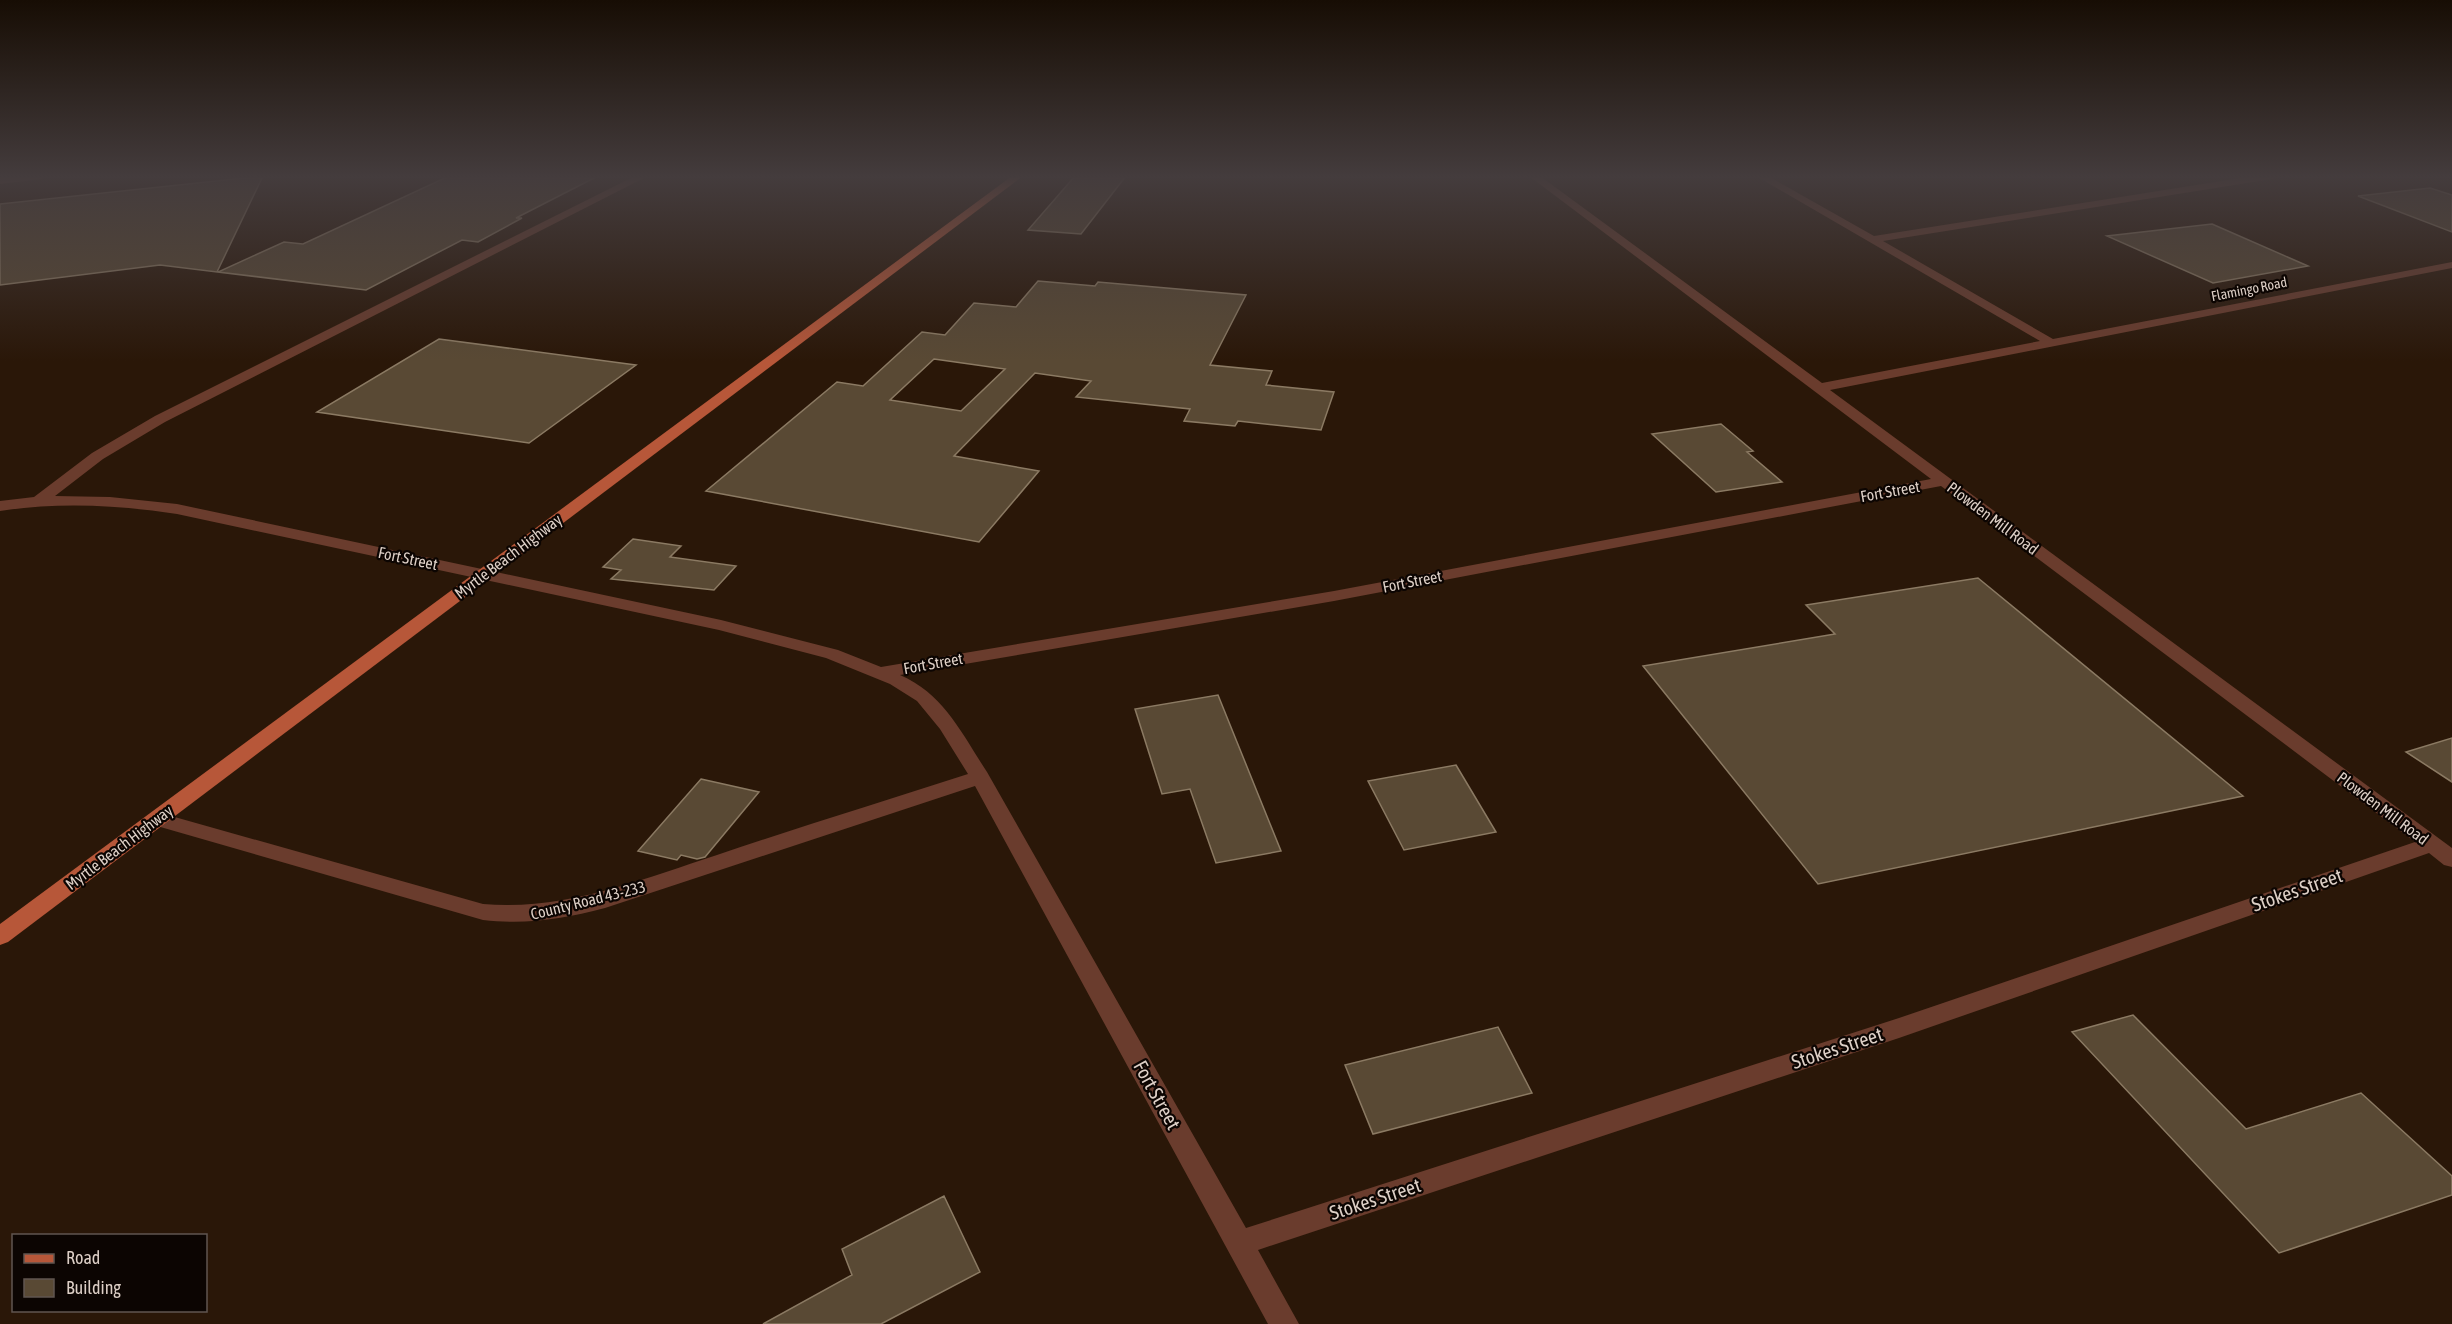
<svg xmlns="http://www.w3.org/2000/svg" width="2452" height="1324" viewBox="0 0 2452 1324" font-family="'Asap Condensed',sans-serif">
<rect width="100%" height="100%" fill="#2a1708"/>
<path fill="#594934" stroke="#8b7a63" stroke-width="1.5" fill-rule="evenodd" d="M 263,176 L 217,272 L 160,265 L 0,285 L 0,204 Z
M 449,176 L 598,176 L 516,218 L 522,218 L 478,242 L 462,240 L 366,290 L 218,272 L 284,242 L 303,244 Z
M 1075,176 L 1126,176 L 1081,234 L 1028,230 Z
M 2430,188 L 2452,195 L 2452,232 L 2358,196 Z
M 2212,224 L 2308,266 L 2213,283 L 2107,236 Z
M 1038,281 L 1095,286 L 1098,282 L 1246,295 L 1210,365 L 1272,371 L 1266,385 L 1334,392 L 1321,430 L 1238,421 L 1235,426 L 1184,421 L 1190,409 L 1076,397 L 1091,381 L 1035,373 L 954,456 L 1039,471 L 979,542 L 706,491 L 837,382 L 863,386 L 922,332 L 945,335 L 974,303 L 1016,307 ZM 934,359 L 1005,369 L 961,411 L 890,400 Z
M 439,339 L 636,365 L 529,443 L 317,412 Z
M 1721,424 L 1753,451 L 1747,452 L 1782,482 L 1716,492 L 1652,434 Z
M 633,539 L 681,546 L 670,557 L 736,566 L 714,590 L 611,579 L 621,570 L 603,567 Z
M 1978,578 L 2243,796 L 1818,884 L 1643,666 L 1835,634 L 1806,605 Z
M 1218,695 L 1281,851 L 1216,863 L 1190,789 L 1162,794 L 1135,709 Z
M 2452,738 L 2452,782 L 2406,752 Z
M 1456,765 L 1496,832 L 1404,850 L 1368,781 Z
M 701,779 L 759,792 L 705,857 L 697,859 L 681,855 L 677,860 L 638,851 Z
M 2133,1015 L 2246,1129 L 2361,1093 L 2452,1176 L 2452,1195 L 2279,1253 L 2072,1032 Z
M 1498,1027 L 1532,1093 L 1373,1134 L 1345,1065 Z
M 944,1196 L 980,1272 L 881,1324 L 763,1324 L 852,1275 L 842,1249 Z"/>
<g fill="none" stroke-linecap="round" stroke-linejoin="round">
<path fill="#6a3c2d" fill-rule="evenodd" d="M 17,176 L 47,176 L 42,179 L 0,184 L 0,178 Z
M 635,176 L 648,176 L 165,422 L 103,459 L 55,496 L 110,497 L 177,504 L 721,620 L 838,650 L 881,667 L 1334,591 L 1931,479 L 1529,176 L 1540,176 L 1822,383 L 2040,341 L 1756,176 L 1768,176 L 1874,236 L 2253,176 L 2277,176 L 2272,179 L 1883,241 L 2053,339 L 2452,262 L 2452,268 L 1830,390 L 2452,848 L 2452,867 L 2444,865 L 2429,853 L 1899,1038 L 1258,1250 L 1299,1324 L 1268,1324 L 975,786 L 605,908 C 563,919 526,925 483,920 L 150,824 L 147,819 L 150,814 L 157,812 L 483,904 C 565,911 640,880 717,855 C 800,827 884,801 968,774 L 940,729 L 917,701 L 890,684 L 826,658 L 719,630 L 177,514 C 117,505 60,502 0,511 L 0,501 L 34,497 L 92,453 L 155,416 ZM 1941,486 L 2415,842 L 1899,1018 L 1246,1228 L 987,772 C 962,734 944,694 900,675 L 1334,601 Z"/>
<path fill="#b75739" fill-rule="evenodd" d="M 1012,176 L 1023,176 L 8,942 L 0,945 L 0,924 Z"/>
</g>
<linearGradient id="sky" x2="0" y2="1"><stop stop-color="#170d04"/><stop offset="0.49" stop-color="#443c3d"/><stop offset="1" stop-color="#443c3d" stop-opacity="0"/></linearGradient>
<rect width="2452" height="361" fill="url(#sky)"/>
<g text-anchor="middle" stroke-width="4.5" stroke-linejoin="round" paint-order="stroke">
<g font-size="14" fill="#ddcfc6" stroke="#0c0502">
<text transform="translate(2249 289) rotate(-11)" y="5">Flamingo Road</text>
</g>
<g font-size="16" fill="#ddcfc6" stroke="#0c0502">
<text transform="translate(1890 491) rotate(-10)" y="6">Fort Street</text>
<text transform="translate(1993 518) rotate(37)" y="6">Plowden Mill Road</text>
<text transform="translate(508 556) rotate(-37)" y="6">Myrtle Beach Highway</text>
<text transform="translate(408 558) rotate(12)" y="6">Fort Street</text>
<text transform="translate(1412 581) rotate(-11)" y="6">Fort Street</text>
<text transform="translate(933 663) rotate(-10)" y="6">Fort Street</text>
<text transform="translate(2383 808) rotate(37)" y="6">Plowden Mill Road</text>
<text transform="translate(119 847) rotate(-37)" y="6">Myrtle Beach Highway</text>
<text transform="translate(588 900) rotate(-14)" y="6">County Road 43-233</text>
</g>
<g font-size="20" fill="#ddcfc6" stroke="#0c0502">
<text transform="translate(2297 890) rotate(-19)" y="7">Stokes Street</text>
<text transform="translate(1837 1048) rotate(-18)" y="7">Stokes Street</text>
<text transform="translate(1157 1095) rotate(61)" y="7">Fort Street</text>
<text transform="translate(1375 1199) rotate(-18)" y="7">Stokes Street</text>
</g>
</g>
<rect x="12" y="1234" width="195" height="78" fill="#0c0502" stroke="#605650" stroke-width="1.5"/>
<rect x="24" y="1254" width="30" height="9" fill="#b75739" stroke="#605650" stroke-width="1.5"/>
<text x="66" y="1264" font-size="18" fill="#ddcfc6">Road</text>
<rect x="24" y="1279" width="30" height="18" fill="#594934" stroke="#605650" stroke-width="1.5"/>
<text x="66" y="1294" font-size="18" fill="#ddcfc6">Building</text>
</svg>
